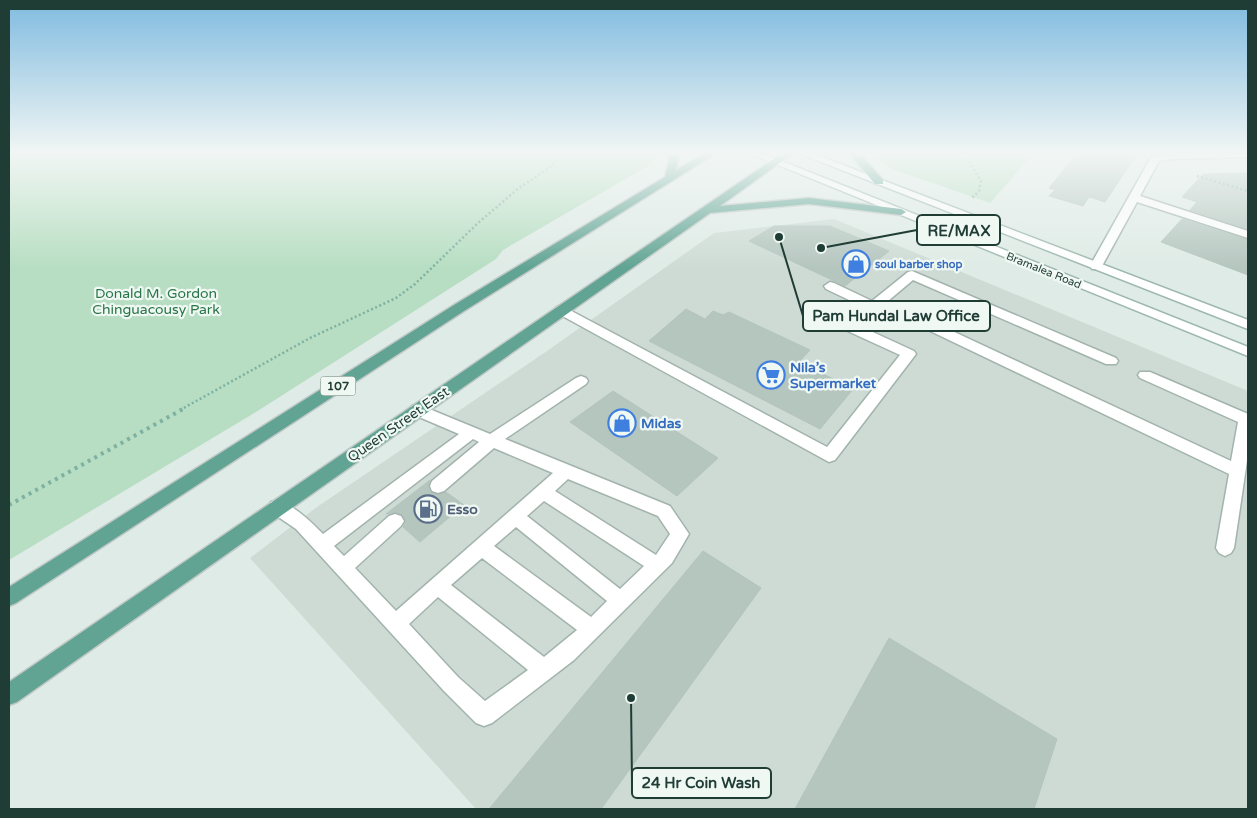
<svg xmlns="http://www.w3.org/2000/svg" width="1257" height="818" viewBox="0 0 1257 818" font-family="'Varela Round',sans-serif">
<rect width="100%" height="100%" fill="#dfebe6"/>
<path fill="#cedbd5" d="M 834,219 L 1248,391 L 1248,809 L 476,809 L 250,558 L 317,507 L 547,351 L 714,233 Z"/>
<path fill="#b7dec2" d="M 9,154 L 659,154 L 648,166 L 503,250 L 496,259 L 256,412 L 9,560 Z
M 871,154 L 1033,154 L 990,203 L 892,169 Z"/>
<path fill="#b5c6bf" stroke="#b2c5bd" d="M 1077,154 L 1137,154 L 1105,202 L 1089,197 L 1083,206 L 1049,196 L 1055,190 L 1049,188 Z
M 1248,173 L 1248,229 L 1190,210 L 1197,202 L 1182,197 L 1203,174 Z
M 1182,219 L 1248,240 L 1248,275 L 1161,242 Z
M 774,226 L 830,226 L 889,251 L 845,286 L 749,241 Z
M 686,309 L 705,319 L 713,311 L 723,315 L 729,312 L 810,350 L 798,363 L 854,388 L 820,429 L 649,341 Z
M 613,391 L 718,458 L 677,496 L 570,422 Z
M 430,480 L 428,487 L 431,493 L 439,495 L 446,492 L 464,505 L 420,542 L 403,527 L 406,522 L 403,515 L 396,512 L 386,514 Z
M 703,551 L 761,588 L 601,809 L 489,809 Z
M 889,638 L 1057,739 L 1034,809 L 795,809 Z"/>
<g fill="none" stroke-linecap="round" stroke-linejoin="round">
<g stroke="#a2b3ad" stroke-width="3">
<path id="service" d="M 912,271 L 1116,358 L 1118,361 L 1116,364 L 1106,364 L 913,280 L 888,301 L 1231,461 L 1238,422 L 1140,378 L 1138,375 L 1140,372 L 1150,372 L 1248,414 L 1248,454 L 1234,548 L 1231,553 L 1225,556 L 1219,553 L 1216,548 L 1229,474 L 880,307 L 873,310 L 868,309 L 826,289 L 824,286 L 830,282 L 834,283 L 872,301 L 908,272 Z
M 562,306 L 827,447 L 900,355 L 841,328 L 839,325 L 841,322 L 851,322 L 914,351 L 916,354 L 835,460 L 829,462 L 557,313 L 556,310 L 557,307 Z
M 581,376 L 586,378 L 588,381 L 586,384 L 505,439 L 670,506 L 689,534 L 672,563 L 574,660 L 492,723 L 484,726 L 476,723 L 444,691 L 296,529 L 271,512 L 268,507 L 271,502 C 287,497 312,523 323,534 L 459,434 L 412,414 L 409,410 L 412,406 L 417,405 L 422,406 L 490,434 L 576,378 ZM 473,439 L 479,442 L 432,481 L 430,486 L 432,491 L 438,493 L 444,491 L 494,448 L 553,473 L 396,611 L 355,568 L 401,526 L 404,521 L 401,516 L 395,514 L 389,516 L 344,556 L 334,546 ZM 568,479 L 658,516 L 670,534 L 656,555 L 555,491 ZM 544,501 L 644,566 L 620,589 L 527,516 ZM 516,527 L 607,601 L 591,617 L 494,546 ZM 482,558 L 577,630 L 544,657 L 451,585 ZM 438,597 L 528,670 L 485,701 L 458,677 L 409,624 Z"/>
</g>
<g stroke="#a2b3ad" stroke-width="3">
<path id="minor" d="M 1169,154 L 1248,154 L 1248,157 L 1172,159 L 1159,161 L 1140,196 L 1248,231 L 1248,238 L 1137,202 L 1102,266 L 1100,269 L 1092,269 L 1090,266 L 1150,159 L 1152,157 Z"/>
</g>
<g stroke="#9db8af" stroke-width="3">
<path id="secondary" d="M 751,154 L 764,154 L 1248,347 L 1248,356 Z
M 801,154 L 814,154 L 1248,320 L 1248,329 Z"/>
</g>
<g stroke="#c0c8c6" stroke-width="3">
<path id="primary" d="M 670,154 L 680,154 L 676,170 L 704,154 L 715,154 L 464,311 L 16,603 L 9,606 L 9,587 L 454,305 L 665,177 Z
M 781,154 L 792,154 L 720,206 L 809,198 L 901,209 L 906,212 L 901,215 L 809,204 L 710,213 L 17,702 L 9,705 L 9,682 Z
M 850,154 L 860,154 L 883,180 L 883,184 L 875,184 Z"/>
</g>
<path stroke="#7eb1a2" stroke-width="2.5" stroke-dasharray="2 2.5" stroke-linecap="butt" d="M 964,154 L 981,181 L 979,191 L 972,198
M 883,156 L 900,154
M 1197,176 L 1248,191
M 180,410 L 310,338 L 396,298 L 415,284 L 478,223 L 519,188 L 549,168 L 562,154"/>
<path stroke="#7eb1a2" stroke-width="4" stroke-dasharray="3 4.5" stroke-linecap="butt" d="M 9,505 L 183,409"/>
<use href="#service" fill="#fff" fill-rule="evenodd"/>
<use href="#minor" fill="#fff" fill-rule="evenodd"/>
<use href="#secondary" fill="#fff" fill-rule="evenodd"/>
<use href="#primary" fill="#61a493" fill-rule="evenodd"/>
</g>
<linearGradient id="sky" x2="0" y2="1"><stop stop-color="#80bbe0"/><stop offset="0.57" stop-color="#f1f6f4"/><stop offset="1" stop-color="#f1f6f4" stop-opacity="0"/></linearGradient>
<rect width="1257" height="268" fill="url(#sky)"/>
<defs>
<g id="shop-ring" transform="scale(1.4375)"><circle r="9.5" fill="#f0f8f4" stroke="#3f7fe0" stroke-width="1.5"/><path d="M-5-2.5h2.3a2.7 3.5 0 0 1 5.4 0H5L5.5 6h-11ZM-1.5-2.5h3a1.5 2.3 0 0 0-3 0Z" fill="#3f7fe0"/></g>
<g id="supermarket-ring" transform="scale(1.4375)"><circle r="9.5" fill="#f0f8f4" stroke="#3f7fe0" stroke-width="1.5"/><path d="M-6-5.5h2.5l.6 2H6L4.5 2H-2.5L-4.4-4H-6ZM-1.5 3.2a1.3 1.3 0 1 0 .1 0ZM3 3.2a1.3 1.3 0 1 0 .1 0Z" fill="#3f7fe0"/></g>
<g id="fuel-ring" transform="scale(1.4375)"><circle r="9.5" fill="#f0f8f4" stroke="#5c6f8a" stroke-width="1.5"/><path d="M-5.5-6h7V0h2V4h1.3V-2.5L3-4.5l.8-.8L6-3V5H2.5V1h-1V6h-7ZM-4.2-4.7v3.2H.2V-4.7Z" fill="#5c6f8a"/></g>
</defs>
<g fill-rule="evenodd">
<use href="#shop-ring" x="856" y="264"/>
<use href="#supermarket-ring" x="771" y="375"/>
<use href="#shop-ring" x="622" y="423"/>
<use href="#fuel-ring" x="428" y="509"/>
</g>
<g text-anchor="middle" stroke-width="4.5" stroke-linejoin="round" paint-order="stroke">
<g font-size="11" font-weight="bold" fill="#366cbe" stroke="#f0f8f4" text-anchor="start">
<text x="875" y="268">soul barber shop</text>
</g>
<g font-size="11" fill="#1f3c35" stroke="#f0f8f4">
<text transform="translate(1044 270) rotate(22)" y="4">Bramalea Road</text>
</g>
<rect fill="#f0f8f4" stroke="#5e746e" stroke-width="1" x="320.5" y="376.5" width="35" height="19" rx="4"/>
<g font-size="12" font-weight="bold" fill="#1f3c35">
<text x="338" y="390">107</text>
</g>
<g font-size="14" fill="#287547" stroke="#f0f8f4">
<text x="156" y="298">Donald M. Gordon<tspan x="156" dy="16">Chinguacousy Park</tspan></text>
</g>
<g font-size="14" font-weight="bold" fill="#366cbe" stroke="#f0f8f4" text-anchor="start">
<text x="790" y="372">Nila’s<tspan x="790" dy="16">Supermarket</tspan></text>
<text x="641" y="428">Midas</text>
</g>
<g font-size="14" fill="#1f3c35" stroke="#f0f8f4">
<text transform="translate(398 424) rotate(-35)" y="5">Queen Street East</text>
</g>
<g font-size="14" font-weight="bold" fill="#4e5e75" stroke="#f0f8f4" text-anchor="start">
<text x="447" y="514">Esso</text>
</g>
</g>
<path fill="none" stroke="#1f3c35" stroke-width="2" d="M821 248L917 230M779 237L803 316M631 698L632 783"/>
<g fill="#1f3c35" stroke="#f0f8f4" stroke-width="2">
<circle cx="821" cy="248" r="5"/>
<circle cx="779" cy="237" r="5"/>
<circle cx="631" cy="698" r="5"/>
</g>
<g fill="#f0f8f4" stroke="#1f3c35" stroke-width="2">
<rect x="917" y="215" width="83" height="30" rx="5"/>
<rect x="803" y="301" width="187" height="30" rx="5"/>
<rect x="632" y="768" width="139" height="30" rx="5"/>
</g>
<g font-size="15" text-anchor="middle" font-weight="bold" fill="#1f3c35">
<text x="959" y="236">RE/MAX</text>
<text x="896" y="321">Pam Hundal Law Office</text>
<text x="701" y="788">24 Hr Coin Wash</text>
</g>
<rect width="1257" height="818" fill="none" stroke="#1f3c35" stroke-width="20"/>
</svg>
